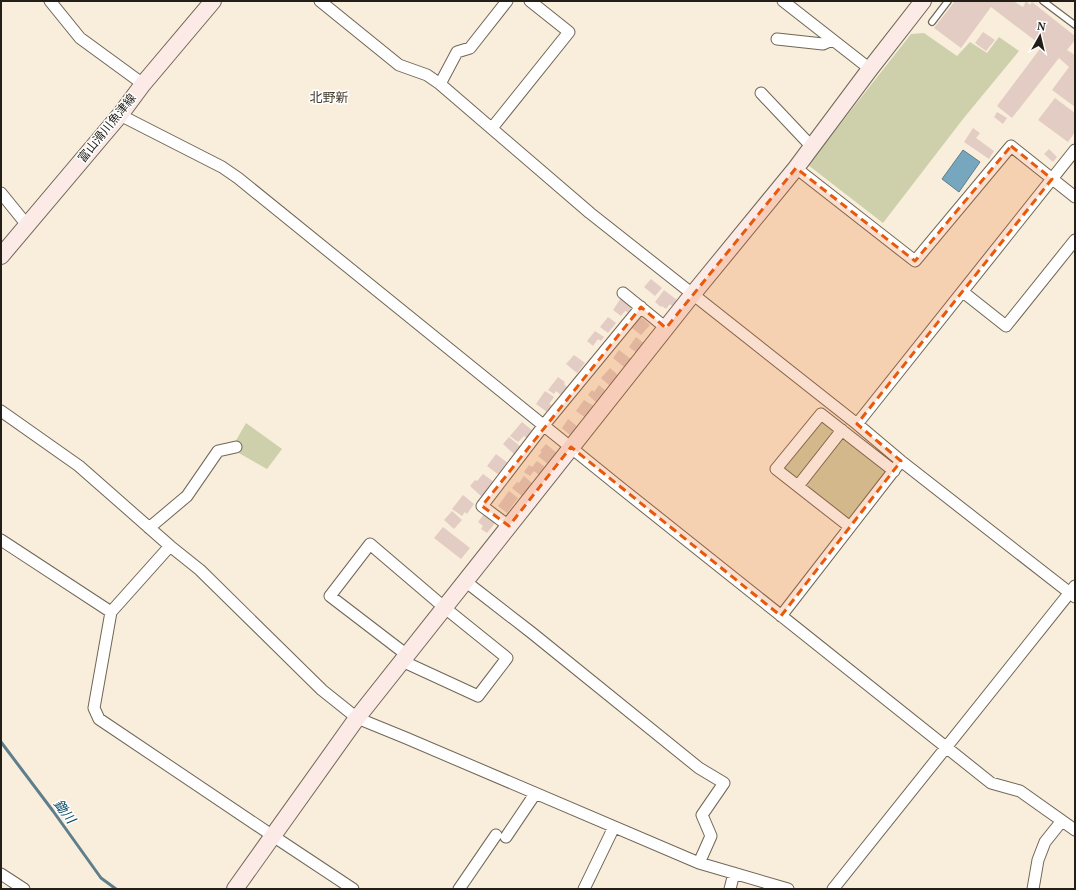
<svg xmlns="http://www.w3.org/2000/svg" width="1076" height="890" viewBox="0 0 1076 890" font-family="'PT Serif','Noto Sans JP',serif">
<rect width="100%" height="100%" fill="#f9eedb"/>
<path fill="#cdd0ab" d="M 924,33 L 957,56 L 970,42 L 987,53 L 999,37 L 1019,51 L 963,119 L 883,223 L 808,165 L 911,34 Z
M 820,410 L 892,466 L 843,529 L 771,471 Z
M 246,423 L 282,449 L 267,469 L 237,452 L 234,444 Z"/>
<path fill="#77a7be" stroke="#5e7e8c" d="M 963,150 L 980,162 L 959,192 L 942,179 Z"/>
<g fill="none" stroke-linecap="round" stroke-linejoin="round">
<path stroke="#5e7e8c" stroke-width="3" d="M 1,742 L 53,811 L 101,878 L 116,889"/>
</g>
<path fill="#e2ccc4" d="M 955,1 L 1013,1 L 1023,7 L 1026,1 L 1030,5 L 1032,2 L 1075,36 L 1075,40 L 1067,50 L 1075,55 L 1075,107 L 1052,90 L 1069,67 L 1059,58 L 1012,118 L 997,106 L 1042,46 L 991,7 L 961,48 L 934,28 Z
M 983,32 L 995,40 L 986,51 L 975,43 Z
M 1055,98 L 1075,113 L 1075,132 L 1068,142 L 1038,120 Z
M 997,112 L 1007,118 L 1003,124 L 994,117 Z
M 973,128 L 980,133 L 976,138 L 994,151 L 989,159 L 964,142 Z
M 1049,149 L 1057,157 L 1053,162 L 1044,154 Z
M 651,279 L 662,288 L 655,296 L 644,287 Z
M 664,290 L 677,300 L 672,306 L 670,304 L 666,309 L 662,306 L 661,307 L 655,302 Z
M 621,298 L 632,306 L 628,312 L 625,311 L 621,316 L 613,310 Z
M 608,317 L 616,323 L 608,333 L 600,327 Z
M 641,317 L 650,325 L 641,335 L 632,328 Z
M 595,331 L 604,337 L 601,341 L 598,339 L 593,346 L 587,341 Z
M 636,337 L 645,344 L 637,353 L 629,347 Z
M 619,350 L 631,359 L 624,367 L 613,358 Z
M 574,355 L 585,363 L 577,373 L 566,364 Z
M 610,368 L 619,376 L 610,386 L 601,378 Z
M 558,377 L 565,382 L 564,384 L 567,387 L 561,395 L 556,391 L 554,394 L 548,390 Z
M 599,385 L 606,391 L 597,403 L 588,395 L 592,390 L 594,392 Z
M 545,391 L 554,397 L 549,404 L 552,405 L 547,412 L 536,404 Z
M 584,400 L 595,407 L 586,418 L 576,411 Z
M 568,419 L 578,427 L 571,436 L 562,428 Z
M 522,422 L 533,431 L 527,438 L 524,436 L 518,442 L 510,436 Z
M 509,437 L 521,447 L 515,455 L 503,444 Z
M 546,444 L 558,454 L 549,465 L 538,456 L 542,452 L 540,451 Z
M 496,454 L 508,463 L 499,475 L 487,466 Z
M 537,461 L 545,467 L 539,475 L 534,471 L 530,476 L 524,472 L 529,465 L 532,467 Z
M 483,474 L 494,482 L 482,497 L 470,486 L 475,480 L 477,481 Z
M 524,476 L 533,484 L 523,497 L 512,488 L 517,482 L 519,483 Z
M 509,491 L 518,498 L 507,513 L 498,506 Z
M 463,495 L 474,504 L 467,514 L 465,512 L 462,516 L 452,509 Z
M 452,511 L 462,520 L 454,529 L 444,520 Z
M 484,514 L 495,523 L 487,533 L 481,529 L 483,526 L 478,522 Z
M 443,527 L 470,548 L 461,559 L 434,538 Z"/>
<g fill="none" stroke-linecap="round" stroke-linejoin="round">
<g stroke="#6f6656" stroke-width="8">
<path id="lane" d="M 1043,1 L 1075,25
M 932,22 L 948,1"/>
</g>
<g stroke="#6f6656" stroke-width="13">
<path id="street" d="M 50,1 L 80,38 L 143,84
M 320,1 L 399,65 L 427,75 L 440,84 L 590,213 L 857,424 L 901,461 L 1075,597
M 783,1 L 870,69
M 777,39 L 823,44 L 832,40
M 440,84 L 457,52 L 470,48 L 507,1
M 761,93 L 812,147
M 120,115 L 222,167 L 238,178 L 616,484 L 991,783 L 1020,791 L 1075,830
M 492,128 L 569,32 L 530,1
M 796,168 L 915,261 L 1011,146 L 1075,197
M 1,193 L 27,225
M 963,292 L 1006,326 L 1075,240
M 623,293 L 666,328
M 1,411 L 79,466 L 170,546 L 200,570 L 322,690 L 357,718 L 406,738 L 699,863 L 788,889
M 857,424 L 1075,150
M 798,486 L 842,430
M 509,526 L 482,506 L 544,425 L 641,307
M 850,527 L 776,469 L 821,414 L 894,471
M 149,528 L 187,496 L 218,451 L 236,447
M 1,540 L 111,612
M 170,546 L 111,612 L 94,708 L 99,719 L 273,836 L 353,889
M 465,581 L 532,633 L 699,768 L 724,783 L 702,815 L 711,836 L 699,863
M 781,616 L 898,465
M 402,661 L 478,696 L 507,658 L 445,608 L 370,544 L 330,596 L 407,655
M 506,837 L 535,794
M 1,874 L 24,889
M 459,889 L 496,835
M 584,889 L 614,827
M 730,889 L 734,873
M 833,889 L 1075,586
M 1033,889 L 1038,860 L 1045,842 L 1061,822"/>
</g>
<g stroke="#6f6656" stroke-width="18">
<path id="secondary" d="M 1,256 L 120,115 L 143,84 L 213,1
M 235,889 L 357,718 L 692,295 L 796,168 L 870,69 L 923,1"/>
</g>
<use href="#lane" stroke="#fff" stroke-width="5.5"/>
<use href="#street" stroke="#fff" stroke-width="11"/>
<use href="#secondary" stroke="#fceae7" stroke-width="16"/>
</g>
<path fill="#e8590c" fill-opacity="0.2" stroke="#e8590c" stroke-width="3" stroke-dasharray="8 5" stroke-linejoin="round" d="M 1011,146 L 1052,179 L 857,424 L 901,461 L 781,616 L 571,447 L 509,526 L 482,506 L 641,307 L 666,328 L 796,168 L 915,261 Z"/>
<g text-anchor="middle" stroke-width="3" stroke-linejoin="round" paint-order="stroke">
<g font-size="12" fill="#231f18" stroke="#fff">
<text transform="translate(107 128) rotate(-51)" y="4">富山滑川魚津線</text>
</g>
<g font-size="13" fill="#42392a" stroke="#fff">
<text x="329" y="102">北野新</text>
</g>
<g font-size="13" font-style="italic" fill="#03475f" stroke="#fff">
<text transform="translate(65 811) rotate(53)" y="5">鋤川</text>
</g>
</g>
<rect width="1076" height="890" fill="none" stroke="#231f18" stroke-width="4"/>
<g transform="translate(1040 36) rotate(8)" stroke="#ffffff" stroke-width="3" paint-order="stroke">
<path d="M0-3L7 15L0 10L-7 15Z" fill="#231f18"/>
<text y="-6" font-size="11" font-weight="bold" text-anchor="middle" fill="#231f18">N</text>
</g>
</svg>
